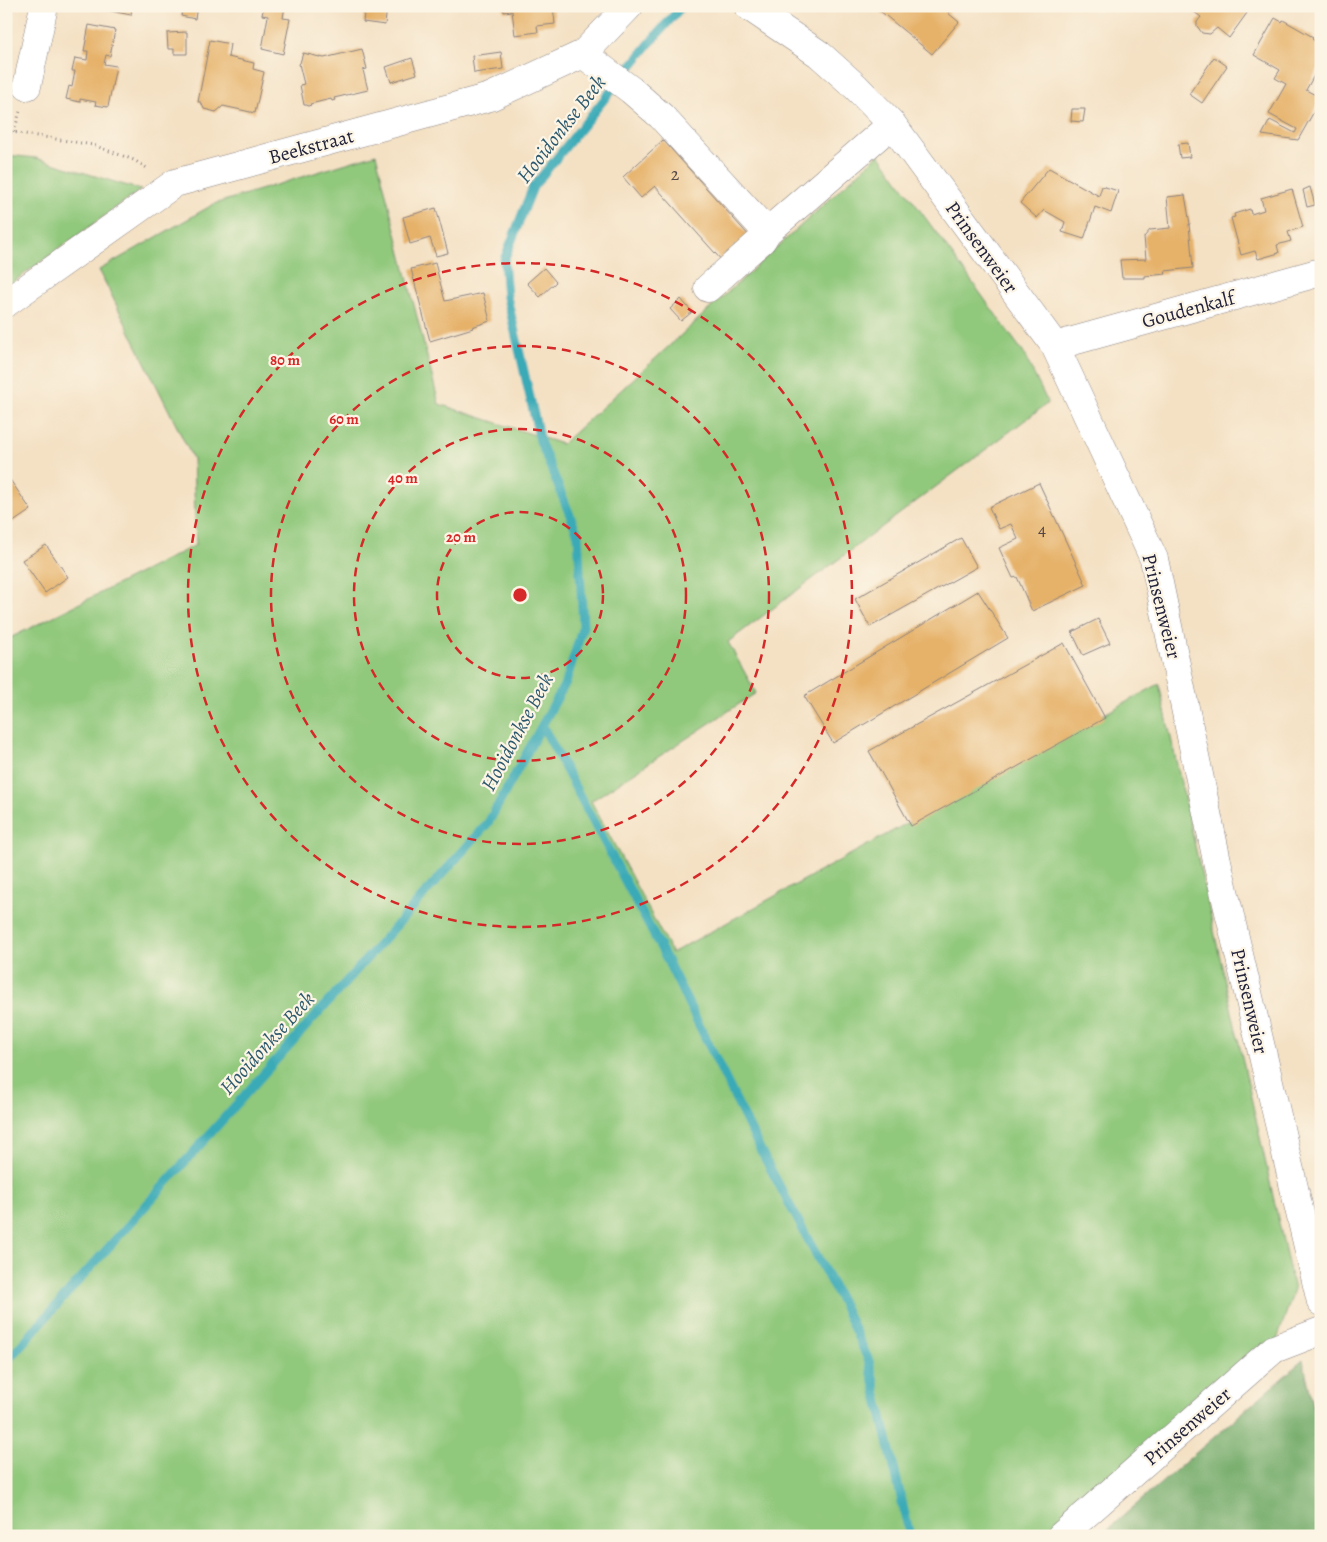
<svg xmlns="http://www.w3.org/2000/svg" width="1327" height="1542" viewBox="0 0 1327 1542" font-family="Alegreya,serif">
<rect width="100%" height="100%" fill="#fcf5e5"/>
<filter id="ink" filterUnits="userSpaceOnUse"><feTurbulence type="fractalNoise" baseFrequency=".02" numOctaves="2"/><feDisplacementMap in="SourceGraphic" scale="10" xChannelSelector="R" yChannelSelector="G"/><feConvolveMatrix kernelMatrix="1 2 1 2 8 2 1 2 1" color-interpolation-filters="sRGB"/></filter>
<filter id="wash" filterUnits="userSpaceOnUse"><feTurbulence type="fractalNoise" baseFrequency=".0096" numOctaves="4" result="noise"/><feDisplacementMap in="SourceGraphic" scale="20" xChannelSelector="R" yChannelSelector="G"/><feGaussianBlur stdDeviation="1.12" result="paint"/><feColorMatrix in="noise" values="0 0 0 0 0 0 0 0 0 0 0 0 0 0 0 0 0 1.4 0 .05"/><feComposite in="paint" operator="in"/></filter>
<g filter="url(#wash)">
<rect width="100%" height="100%" fill="#f4e1c4"/>
<path fill="#90c87b" stroke="#59755b" d="M 376,154 L 439,404 L 562,444 L 879,154 L 1023,352 L 1048,403 L 728,642 L 756,693 L 591,801 L 672,953 L 1159,684 L 1294,1290 L 1274,1349 L 1061,1536 L 6,1536 L 6,640 L 196,545 L 193,459 L 99,270 L 214,204 Z
M 6,155 L 36,158 L 141,190 L 6,287 Z"/>
<path fill="#74ac6b" stroke="#4b6753" d="M 1303,1360 L 1321,1440 L 1321,1536 L 1100,1536 Z"/>
<g fill="none" stroke-linecap="round" stroke-linejoin="round">
<path stroke="#3aaab7" stroke-width="9" d="M 542,725 L 665,956 L 762,1153 L 843,1305 L 869,1361 L 910,1536
M 6,1362 L 488,823 L 566,682 L 583,626 L 578,535 L 540,441 L 507,297 L 504,260 L 533,187 L 649,44 L 682,6"/>
</g>
<g id="blocks">
<path fill="#e6b26b" d="M 96,6 L 132,6 L 131,15 L 96,8 Z
M 183,6 L 197,6 L 195,19 L 181,16 Z
M 264,6 L 285,6 L 283,18 L 290,19 L 283,54 L 262,49 L 268,16 L 262,15 Z
M 365,6 L 387,6 L 385,25 L 363,22 Z
M 503,6 L 553,6 L 555,24 L 537,26 L 538,32 L 515,35 L 512,11 L 504,12 Z
M 874,6 L 952,6 L 953,7 L 948,13 L 959,22 L 932,54 Z
M 1186,6 L 1252,6 L 1229,38 L 1217,28 L 1210,34 L 1202,33 L 1197,26 L 1197,22 L 1201,17 Z
M 1275,18 L 1282,22 L 1283,20 L 1313,37 L 1312,39 L 1321,45 L 1321,63 L 1306,90 L 1321,98 L 1321,99 L 1298,140 L 1262,135 L 1270,120 L 1295,133 L 1297,129 L 1269,114 L 1286,84 L 1275,78 L 1280,70 L 1254,55 Z
M 89,25 L 115,30 L 110,56 L 106,55 L 104,64 L 116,66 L 108,107 L 95,105 L 96,102 L 80,99 L 80,102 L 66,99 L 69,86 L 72,87 L 75,71 L 72,71 L 75,58 L 87,60 L 88,51 L 84,51 Z
M 187,32 L 187,54 L 174,54 L 174,49 L 168,49 L 167,33 Z
M 210,40 L 230,44 L 228,57 L 254,63 L 253,69 L 264,72 L 255,113 L 223,106 L 216,112 L 204,109 L 201,102 L 198,102 Z
M 362,49 L 367,69 L 363,70 L 368,90 L 334,98 L 335,100 L 332,101 L 331,99 L 310,104 L 311,105 L 308,106 L 307,105 L 304,105 L 300,85 L 304,84 L 299,64 L 300,63 L 303,53 L 324,58 Z
M 501,52 L 503,69 L 474,73 L 472,56 Z
M 1214,57 L 1227,66 L 1202,103 L 1189,94 Z
M 412,58 L 417,74 L 391,82 L 386,67 Z
M 1072,109 L 1085,109 L 1083,122 L 1071,121 Z
M 663,140 L 751,238 L 724,263 L 655,186 L 641,198 L 623,177 Z
M 1188,143 L 1190,157 L 1180,158 L 1178,144 Z
M 1049,168 L 1099,196 L 1102,186 L 1118,191 L 1111,213 L 1095,207 L 1084,239 L 1062,232 L 1065,222 L 1044,210 L 1037,218 L 1020,203 Z
M 1310,187 L 1315,205 L 1307,207 L 1303,190 Z
M 1292,189 L 1303,227 L 1288,232 L 1291,241 L 1277,245 L 1279,253 L 1258,259 L 1255,251 L 1241,255 L 1231,218 L 1235,217 L 1234,214 L 1250,209 L 1251,214 L 1264,210 L 1261,198 Z
M 1185,195 L 1190,224 L 1189,224 L 1193,268 L 1165,271 L 1166,274 L 1145,276 L 1145,278 L 1122,278 L 1120,260 L 1146,259 L 1144,237 L 1150,230 L 1170,228 L 1167,197 Z
M 436,208 L 448,253 L 436,256 L 430,238 L 410,244 L 403,217 Z
M 435,263 L 445,301 L 483,293 L 490,321 L 472,327 L 473,328 L 430,341 L 411,269 Z
M 544,268 L 556,282 L 540,297 L 527,283 Z
M 681,299 L 692,312 L 681,321 L 670,309 Z
M 6,474 L 31,510 L 6,527 Z
M 1039,483 L 1086,585 L 1032,611 L 1017,577 L 1013,578 L 999,548 L 1018,539 L 1011,524 L 999,529 L 989,507 Z
M 961,538 L 977,567 L 870,627 L 855,599 Z
M 46,545 L 68,577 L 45,593 L 22,560 Z
M 978,591 L 1008,638 L 833,743 L 804,696 Z
M 1098,619 L 1110,643 L 1083,655 L 1072,632 Z
M 1064,643 L 1105,718 L 911,826 L 869,751 Z"/>
</g>
</g>
<g filter="url(#ink)">
<use href="#blocks" fill-opacity="0" stroke="#8b8280" stroke-width="1"/>
<g fill="none" stroke-linecap="round" stroke-linejoin="round">
<g stroke="#8b8280" stroke-width="29">
<path id="minor" d="M 748,6 L 819,54 L 856,87 L 892,124 L 1055,346 L 1154,559 L 1217,861 L 1321,1302
M 583,54 L 631,90 L 661,116 L 767,232 L 892,124
M 27,86 L 44,6
M 708,288 L 762,240 L 767,232
M 6,303 L 175,183 L 490,97 L 583,54 L 629,6
M 1055,346 L 1321,272
M 1061,1536 L 1274,1349 L 1321,1331"/>
</g>
<path stroke="#8b8280" stroke-width="3" stroke-dasharray="1 4" stroke-linecap="butt" d="M 6,131 L 93,145 L 134,160 L 147,168
M 14,132 L 20,111"/>
<use href="#minor" stroke="#fff" stroke-width="28"/>
</g>
</g>
<g fill="none" stroke="#d62828" stroke-width="2.5" stroke-dasharray="9 6">
<circle cx="520" cy="595" r="83"/>
<circle cx="520" cy="595" r="166"/>
<circle cx="520" cy="595" r="249"/>
<circle cx="520" cy="595" r="332"/>
</g>
<g text-anchor="middle" stroke-width="4.5" stroke-linejoin="round" paint-order="stroke">
<g font-size="18" fill="#534647">
<text x="675" y="180">2</text>
<text x="1042" y="535">4</text>
</g>
<g font-size="20" fill="#22223b" stroke="#fcf5e5">
<text transform="translate(311 146) rotate(-15)" y="7">Beekstraat</text>
<text transform="translate(982 247) rotate(54)" y="7">Prinsenweier</text>
<text transform="translate(1188 309) rotate(-15)" y="7">Goudenkalf</text>
<text transform="translate(1162 606) rotate(76)" y="7">Prinsenweier</text>
<text transform="translate(1250 1001) rotate(77)" y="7">Prinsenweier</text>
<text transform="translate(1187 1426) rotate(-41)" y="7">Prinsenweier</text>
</g>
<g font-size="21" font-style="italic" fill="#2c586d" stroke="#fcf5e5">
<text transform="translate(561 129) rotate(-52)" y="7">Hooidonkse Beek</text>
<text transform="translate(517 732) rotate(-62)" y="7">Hooidonkse Beek</text>
<text transform="translate(267 1043) rotate(-48)" y="7">Hooidonkse Beek</text>
</g>
</g>
<circle cx="520" cy="595" r="8" fill="#d62828" stroke="#fcf5e5" stroke-width="2.5"/>
<g font-size="15" text-anchor="middle" font-weight="bold" fill="#d62828" stroke="#fcf5e5" stroke-width="4.5" stroke-linejoin="round" paint-order="stroke">
<text x="285" y="365">80 m</text>
<text x="344" y="424">60 m</text>
<text x="403" y="483">40 m</text>
<text x="461" y="542">20 m</text>
</g>
<rect width="1327" height="1542" fill="none" stroke="#fcf5e5" stroke-width="25"/>
</svg>
